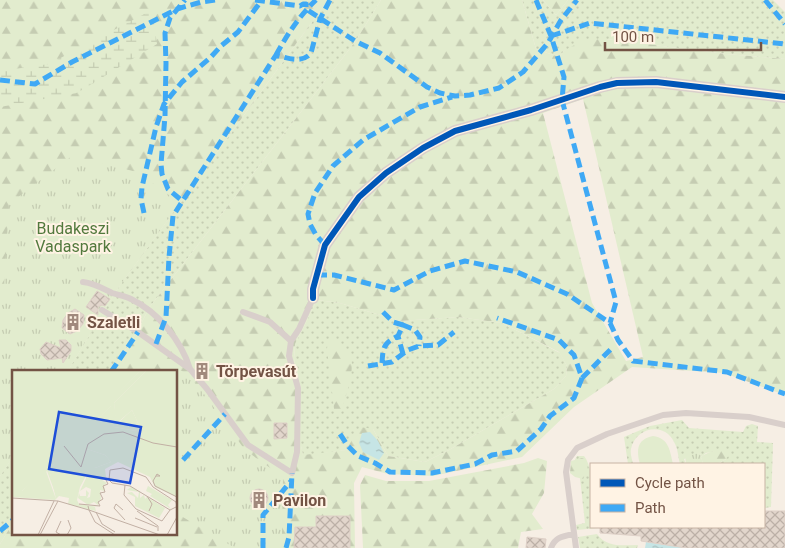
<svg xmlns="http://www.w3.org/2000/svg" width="785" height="548" viewBox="0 0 785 548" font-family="Roboto,sans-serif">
<defs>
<pattern id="grass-dots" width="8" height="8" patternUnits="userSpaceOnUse" patternTransform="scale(1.25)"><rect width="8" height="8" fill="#e2ecce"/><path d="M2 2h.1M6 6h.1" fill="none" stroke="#c5ccb2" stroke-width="1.8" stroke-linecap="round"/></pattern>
<pattern id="forest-firs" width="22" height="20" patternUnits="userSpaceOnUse" patternTransform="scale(1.25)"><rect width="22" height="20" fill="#e2ecce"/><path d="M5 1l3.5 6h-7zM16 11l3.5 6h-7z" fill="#c5ccb2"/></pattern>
<pattern id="wetland-marsh" width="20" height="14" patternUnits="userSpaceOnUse" patternTransform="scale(1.25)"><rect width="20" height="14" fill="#e2ecce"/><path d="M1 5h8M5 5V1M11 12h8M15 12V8" fill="none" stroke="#c5ccb2"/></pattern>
<pattern id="park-tufts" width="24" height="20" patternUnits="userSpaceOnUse" patternTransform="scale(1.25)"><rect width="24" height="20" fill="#e2ecce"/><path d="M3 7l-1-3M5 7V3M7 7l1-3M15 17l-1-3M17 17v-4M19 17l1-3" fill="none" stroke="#c5ccb2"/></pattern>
<pattern id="water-ripples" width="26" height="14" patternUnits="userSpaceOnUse" patternTransform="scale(1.25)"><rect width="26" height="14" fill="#c6e5e5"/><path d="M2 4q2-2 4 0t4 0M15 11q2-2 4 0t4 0" fill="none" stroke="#a5bcbb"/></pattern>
<pattern id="building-cross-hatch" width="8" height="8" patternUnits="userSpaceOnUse" patternTransform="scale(1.25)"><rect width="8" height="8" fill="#e2d6cc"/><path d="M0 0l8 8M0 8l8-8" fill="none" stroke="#bcb0a7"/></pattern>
</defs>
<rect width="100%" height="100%" fill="#f6eee4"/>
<path fill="url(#grass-dots)" d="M 328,0 L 381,0 L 355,42 L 149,308 L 137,332 L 111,372 L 67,372 L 118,288 Z
M 522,0 L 543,0 L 556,15 L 568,0 L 773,0 L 785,12 L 785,59 L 726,54 L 606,39 L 564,51 L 559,57 L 536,49 Z
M 317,300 L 340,303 L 400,321 L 458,317 L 502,323 L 560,353 L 567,366 L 566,376 L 554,389 L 449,450 L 425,462 L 388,456 L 373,429 L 346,450 L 303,456 L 301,446 L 301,388 L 294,359 L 295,344 Z
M 682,420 L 689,428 L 743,432 L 746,426 L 752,424 L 758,426 L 757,442 L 773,443 L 771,507 L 764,508 L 764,464 L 718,464 L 726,459 L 716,451 L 706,453 L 701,457 L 700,453 L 684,459 L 686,464 L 680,464 C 678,457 678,448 674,442 C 664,421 635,428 631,449 C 630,454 632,459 633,464 L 628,464 L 624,437 L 650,426 Z
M 14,455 L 14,521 L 0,544 L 0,476 Z
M 577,456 L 584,456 C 596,471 591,507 591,527 L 597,528 L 577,530 L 576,525 L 585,523 L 579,469 L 573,463 Z
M 597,534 C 607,548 622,545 638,545 L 637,548 L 580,548 L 578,537 Z"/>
<path fill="url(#forest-firs)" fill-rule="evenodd" d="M 0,0 L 328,0 L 118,288 L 67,372 L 14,372 L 14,455 L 0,476 Z
M 381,0 L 522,0 L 536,49 L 559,57 L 564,51 L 583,40 L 606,39 L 726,54 L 785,59 L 785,395 L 724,373 L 632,367 L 574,407 L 522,457 L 433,476 L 388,474 L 362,467 L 354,483 L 355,548 L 0,548 L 0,544 L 14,521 L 14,534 L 176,534 L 176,372 L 111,372 L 137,332 L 149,308 L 355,42 ZM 583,99 L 643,357 L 626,361 L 592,303 L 543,113 ZM 317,300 L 340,303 L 400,321 L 458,317 L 502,323 L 559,352 L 567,366 L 566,376 L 554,389 L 449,450 L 425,462 L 388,456 L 373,429 L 360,427 L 346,450 L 303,455 L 301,446 L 301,388 L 294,359 L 295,344 Z
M 543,0 L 568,0 L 556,15 Z
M 328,339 C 334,340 338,342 342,346 C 346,350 350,353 351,358 C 355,372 344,401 340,416 L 335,417 L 327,349 Z
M 722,448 L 728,450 L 729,455 C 722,465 713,464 703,464 L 701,457 C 708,451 715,452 722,448 Z
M 538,458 L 547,461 L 544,493 L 532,514 L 543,529 L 521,532 L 518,548 L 363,548 L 360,485 L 365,475 L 386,481 L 429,481 L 524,463 Z
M 582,458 L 586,460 L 588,470 L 583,479 L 575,477 L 570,473 L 571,461 Z"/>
<path fill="url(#wetland-marsh)" d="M 152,10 L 157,44 L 77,93 L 0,107 L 0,71 L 49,64 Z"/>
<path fill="url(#park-tufts)" d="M 72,156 L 137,172 L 180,203 L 118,288 L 67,372 L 14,372 L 14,455 L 0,476 L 0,292 L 4,287 L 9,204 Z
M 177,369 L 186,373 L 204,394 L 245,450 L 283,477 L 282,534 L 279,548 L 235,548 L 176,513 L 176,372 L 175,372 Z
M 700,453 L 703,464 L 686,464 L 685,455 Z"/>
<path fill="#e2ecce" d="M 653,436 C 669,438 670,451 673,464 L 640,464 C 636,450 637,439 653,436 Z
M 20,534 L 49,534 L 33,544 Z"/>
<path fill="url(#water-ripples)" d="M 370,432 L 378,441 L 384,453 L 379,460 L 363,452 L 359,443 L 362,433 Z
M 646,542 L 686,548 L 645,548 Z"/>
<path fill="url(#building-cross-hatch)" stroke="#ded0c7" d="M 97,291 L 110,299 L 105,306 L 102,305 L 98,307 L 98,315 L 86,307 Z
M 75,309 L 84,315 L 83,324 L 77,331 L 70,334 L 62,328 L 63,320 L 68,313 Z
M 59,340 L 66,340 L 71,345 L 71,351 L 63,363 L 62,358 L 47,360 L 41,354 L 40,349 L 46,342 L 61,348 Z
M 274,423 L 287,423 L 287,438 L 274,439 Z
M250 498a9 9 0 1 1 18 0a9 9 0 1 1-18 0Z
M 764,511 L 785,511 L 785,548 L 686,548 L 641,541 L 641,536 L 600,533 L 600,527 L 764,527 Z
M 316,516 L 350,516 L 350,548 L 294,548 L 295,527 L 316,527 Z
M 527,537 L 546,539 L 545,548 L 526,548 Z"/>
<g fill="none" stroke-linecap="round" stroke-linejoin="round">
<path stroke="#d9cfcb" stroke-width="6" d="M 83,282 C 94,283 102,288 112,293 C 118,295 125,296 131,299 C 158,312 181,340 190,369
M 102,310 L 138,332 L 190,369 L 207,389 L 248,445 L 292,473 L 297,452 L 298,388 L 289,356 L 291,341 L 299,329 L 313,298
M 243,312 L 270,322 L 291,341
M 551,548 C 555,537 563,536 574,534
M 576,548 L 566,472 L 568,460 L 577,448 L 607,434 L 663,415 L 686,413 L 749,417 L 785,425"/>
<path stroke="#d9cfcb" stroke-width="12" d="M 313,298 L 313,289 L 325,245 L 359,197 L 386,173 L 423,148 L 455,131 L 531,110 L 600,87 L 617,83 L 656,82 L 785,97"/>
<path stroke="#3fa9f5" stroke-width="5" stroke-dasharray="10 5" stroke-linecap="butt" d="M 255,0 L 300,6 L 303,4 L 306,4 L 306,9 L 355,41 L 380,53 L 427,87 L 440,93 L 455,96 L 470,95 L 499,88 L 523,72 L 548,43 L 561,20 L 577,0
M 536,0 L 551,36 L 564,77 L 562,100 L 616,302 L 610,323
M 765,0 L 785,24
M 551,36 L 590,23 L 785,44
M 276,55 C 287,35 299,16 316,0
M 0,80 L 35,84 L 72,62 L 177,9 L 201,2 L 216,0
M 180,199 L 168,189 L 162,174 L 161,164 L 165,116 L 166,63 L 165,33 L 170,18 L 185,0
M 144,213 L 141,199 L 142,187 L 156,127 L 164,104 L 182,82 L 210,58 L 221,46 L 238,32 L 262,0
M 325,245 L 316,235 L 310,224 L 308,214 L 315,193 L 333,166 L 363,140 L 420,107 L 452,97
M 317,275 L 334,275 L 394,290 L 430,271 L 465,261 L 517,272 L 567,294 L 610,323 L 618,340 L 633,361 L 727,372 L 785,394
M 383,312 L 393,322 L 403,325
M 156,344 L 166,317 L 169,257 L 173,216 L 276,55 C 287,58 302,64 311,53 L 320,19 L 330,0
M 403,354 L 398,336 L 403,325 L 415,330 L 420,337 L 419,346
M 382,363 C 383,348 383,343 398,336
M 368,366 L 392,362 L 408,350 L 419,346 L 438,345 L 454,332
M 111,372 L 138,332
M 582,378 L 612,348
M 340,434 L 348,446 L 358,456 L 375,463 L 390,472 L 432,473 L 475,464 L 492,455 L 517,451 L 541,429 L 550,416 L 574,398 L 582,378 L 574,355 L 559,340 L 497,318
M 183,460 L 225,414
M 0,531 L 14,519
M 263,548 L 263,515 L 291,481
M 286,548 L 289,537 L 292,473"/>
<g stroke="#fff3e4" stroke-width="9">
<path id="cycleway" d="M 313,298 L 313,289 L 325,245 L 359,197 L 386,173 L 423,148 L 455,131 L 531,110 L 600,87 L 617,83 L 656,82 L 785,97"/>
</g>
<use href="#cycleway" stroke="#0057b8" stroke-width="6"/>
</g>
<defs>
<g id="building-bare" transform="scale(1.35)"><path d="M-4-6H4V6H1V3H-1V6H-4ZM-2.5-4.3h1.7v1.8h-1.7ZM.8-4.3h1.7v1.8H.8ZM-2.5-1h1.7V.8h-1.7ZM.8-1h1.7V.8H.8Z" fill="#a1897d" stroke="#fff3e4" stroke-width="2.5" paint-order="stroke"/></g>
</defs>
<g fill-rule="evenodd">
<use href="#building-bare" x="73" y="322"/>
<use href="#building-bare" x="202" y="371"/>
<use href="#building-bare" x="259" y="500"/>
</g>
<g text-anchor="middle" stroke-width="4" stroke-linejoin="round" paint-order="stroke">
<g font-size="16" fill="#52793d" stroke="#fff3e4">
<text x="73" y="234">Budakeszi<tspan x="73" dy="18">Vadaspark</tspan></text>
</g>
<g font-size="16" font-weight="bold" fill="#735345" stroke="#fff3e4" text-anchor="start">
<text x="87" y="328">Szaletli</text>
<text x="216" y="377">Törpevasút</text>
<text x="273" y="506">Pavilon</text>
</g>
</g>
<g transform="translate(12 370)">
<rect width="165" height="165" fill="#f6eee4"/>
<path d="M 129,0 L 135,0 L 102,33 L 105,54 L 120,40 L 130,62 L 102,57 L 99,36 L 37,99 L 45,128 L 35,101 L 10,126 L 10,121 L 54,74 ZM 75,79 L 93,85 L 99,92 L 83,98 L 70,95 Z" fill="#e2ecce"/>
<path d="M 0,0 L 129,0 L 10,121 L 10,125 L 34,101 L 44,129 L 37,99 L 57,77 L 100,35 L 102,57 L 130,62 L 120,40 L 104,54 L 102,33 L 135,0 L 165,0 L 165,127 L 143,117 L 138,107 L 106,92 L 93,99 L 94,107 L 90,110 L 95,113 L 92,115 L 93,121 L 88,120 L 89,129 L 86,135 L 82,132 L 76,135 L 66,128 L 67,123 L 68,126 L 74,126 L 74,120 L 77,123 L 75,128 L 78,127 L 79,119 L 74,117 L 68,121 L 74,108 L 75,104 L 68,117 L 65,130 L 67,134 L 86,137 L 83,137 L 84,141 L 56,134 L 57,128 L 47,126 L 43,130 L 0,127 ZM 75,79 L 93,85 L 99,92 L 83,98 L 77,93 L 71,95 ZM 136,116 L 160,130 L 156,135 L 159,139 L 138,126 L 140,124 L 134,121 ZM 119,117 L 128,122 L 128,128 L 132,125 L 133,129 L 135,127 L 153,138 L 147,148 L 123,136 L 123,127 L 115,123 L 120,122 L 126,128 L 127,122 L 115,120 Z" fill="#e2ecce" fill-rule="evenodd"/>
<path d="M 52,60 L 62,67 L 13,118 L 0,111 L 0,74 L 24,74 L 32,81 L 42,72 L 44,64 ZM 59,84 L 68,97 L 65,106 L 50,94 Z" fill="#e2ecce"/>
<path fill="none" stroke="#c2b0a4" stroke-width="1" d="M 52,76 L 69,97 L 76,74 L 92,64 L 111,62 L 141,73 L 165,77M 144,106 L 148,106 L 145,104 L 141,111 L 143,116 L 165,127M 113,115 L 112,125 L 124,139 L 150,151 L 158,140M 135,126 L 140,134 L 137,141M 0,128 L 46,131 L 77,140 L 83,152 L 103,165M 67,134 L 88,136 L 86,132 L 91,129 L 88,123 L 93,122 L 91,116 L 96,114 L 94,110 L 97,108M 76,136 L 77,140 L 148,165M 164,137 L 158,140 L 118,116 L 100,113 L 97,110 L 98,100 L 111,98 L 134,107 L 141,117 L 164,132 L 165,137M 111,140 L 104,134 L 102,138 L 113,150M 125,141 L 146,156 L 146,161M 84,142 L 90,154 L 103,162M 123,148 L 145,157M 49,151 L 44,162 L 49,165M 26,165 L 42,131M 28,165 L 46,131M 55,165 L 59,158 L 56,150M 155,165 L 165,147"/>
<path fill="#1d4ed8" fill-opacity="0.15" stroke="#1d4ed8" stroke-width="2.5" d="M 47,42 L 129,57 L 118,113 L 37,99 Z"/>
<rect width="165" height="165" fill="none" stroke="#735345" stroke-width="2.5"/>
</g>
<rect x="590" y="463" width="175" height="65" fill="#fff3e4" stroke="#c7b3a4"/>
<rect x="600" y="479" width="25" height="8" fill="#0057b8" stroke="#c7b3a4"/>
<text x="635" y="488" font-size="15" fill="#735345">Cycle path</text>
<rect x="600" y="504" width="25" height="8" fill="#3fa9f5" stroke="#c7b3a4"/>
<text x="635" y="513" font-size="15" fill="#735345">Path</text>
<path d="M605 42v8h156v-8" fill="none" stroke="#735345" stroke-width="2.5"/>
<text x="612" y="42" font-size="15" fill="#735345" stroke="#fff3e4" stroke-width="4" paint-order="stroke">100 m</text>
</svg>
